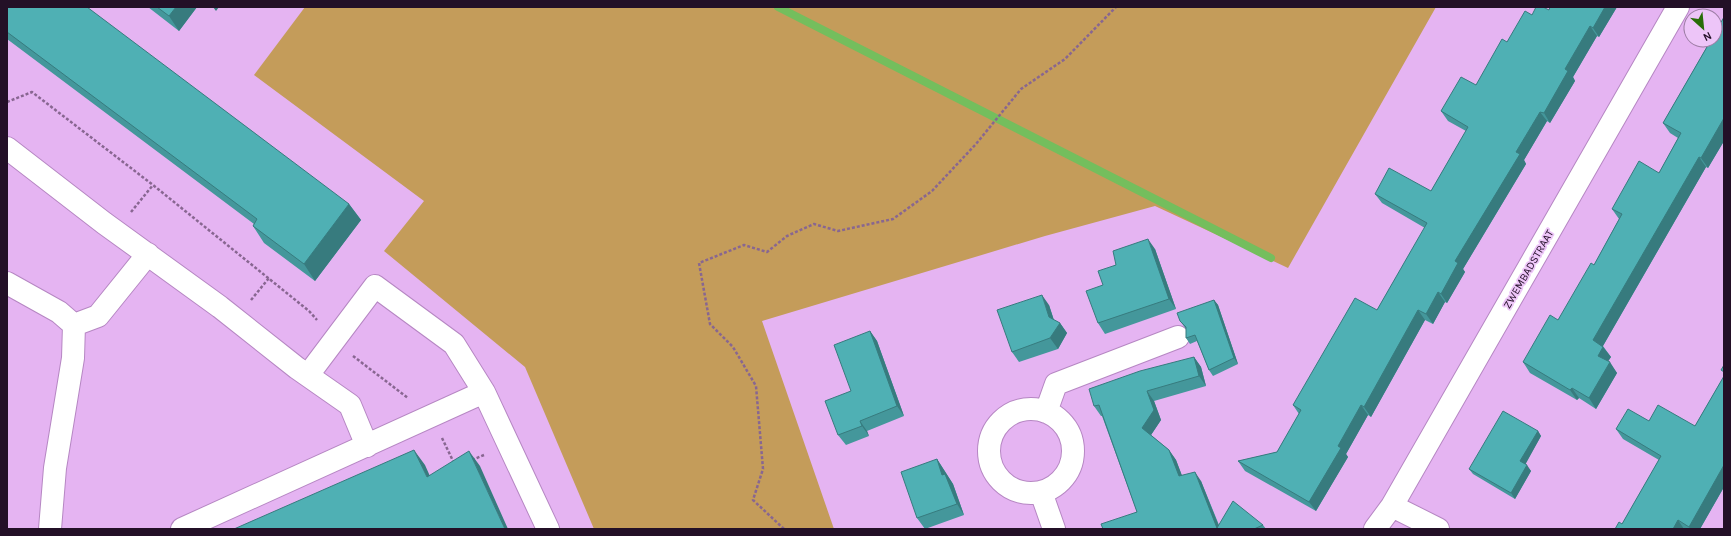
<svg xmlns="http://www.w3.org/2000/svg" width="1731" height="536" viewBox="0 0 1731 536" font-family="Karla,sans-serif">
<rect width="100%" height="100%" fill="#e5b4f2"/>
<path fill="#c49c5a" d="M 305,7 L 1436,7 L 1288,268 L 1155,206 L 1045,236 L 762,321 L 834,529 L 594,529 L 525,367 L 384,251 L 424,201 L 254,75 Z"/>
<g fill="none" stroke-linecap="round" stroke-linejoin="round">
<path stroke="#74be5d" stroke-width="8" d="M 778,7 L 1271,258"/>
<g stroke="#b687c3" stroke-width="24">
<path id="minor" d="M 7,148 L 104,223 L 220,307 L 297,368 L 350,405 L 367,446
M 7,283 L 59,312 L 74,325 L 73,358 L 55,468 L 50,529
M 74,325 L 98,316 L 148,254
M 308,375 L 375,286 L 454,344 L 484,392
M989 451a42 42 0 1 1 84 0a42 42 0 1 1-84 0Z
M 1046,412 L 1056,384 L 1178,337
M 1041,492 L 1054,529
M 1392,506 L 1438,529
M 182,529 L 484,392 L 548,529
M 1375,529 L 1392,506 L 1678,7"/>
</g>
<path stroke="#886691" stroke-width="2.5" stroke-dasharray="3 2" stroke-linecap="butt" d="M 7,102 L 32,92 L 153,185 L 309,311 L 317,320
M 131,212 L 153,185
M 251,300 L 269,278
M 353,356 L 408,398
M 442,438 L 454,463
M 472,460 L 484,455
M 784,529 L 753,500 L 763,469 L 756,386 L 733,347 L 710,324 L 699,263 L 744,245 L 767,252 L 787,236 L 814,224 L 838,231 L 893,219 L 932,191 L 976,144 L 1021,89 L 1065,59 L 1116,7"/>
<use href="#minor" stroke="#fff" stroke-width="22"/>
</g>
<path fill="#44979b" d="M 7,7 L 349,204 L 361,220 L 315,281 L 264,243 L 253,226 L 254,224 L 7,39 Z
M 148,7 L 197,7 L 179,31 Z
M 1617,7 L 1599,37 L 1597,36 L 1573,77 L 1575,81 L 1550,123 L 1547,121 L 1524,160 L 1526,164 L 1463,269 L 1465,272 L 1447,303 L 1445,302 L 1433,324 L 1425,320 L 1371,417 L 1368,415 L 1346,454 L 1348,457 L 1316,511 L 1245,471 L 1238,461 L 1277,452 L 1299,414 L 1293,405 L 1377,310 L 1425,228 L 1382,203 L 1375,194 L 1431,191 L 1466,131 L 1448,121 L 1441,111 L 1476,85 L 1507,42 L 1532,15 L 1549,10 Z
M 1724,17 L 1724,141 L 1708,168 L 1706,167 L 1603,346 L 1611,357 L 1608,361 L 1617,373 L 1596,409 L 1579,398 L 1577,400 L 1530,373 L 1523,362 L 1558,320 L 1594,265 L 1619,219 L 1612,209 L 1659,173 L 1678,138 L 1670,133 L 1663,123 Z
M 1155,249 L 1176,309 L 1105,334 L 1098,323 L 1103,285 L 1116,265 Z
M 1214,300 L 1218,305 L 1238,364 L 1213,376 L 1209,370 L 1197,341 L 1190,344 L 1186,338 L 1186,329 L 1180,321 Z
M 1049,305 L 1054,320 L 1060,323 L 1067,333 L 1058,349 L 1019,362 L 1012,352 Z
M 870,331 L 877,341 L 904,416 L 867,431 L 869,436 L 846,445 L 838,435 Z
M 1194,357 L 1201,367 L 1206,386 L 1154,401 L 1161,420 L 1151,435 L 1169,450 L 1176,460 L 1182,476 L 1201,481 L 1219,525 L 1263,525 L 1266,529 L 1103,529 L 1137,512 L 1102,416 L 1101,416 L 1094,406 Z
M 1724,376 L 1724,487 L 1700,529 L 1615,529 L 1622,524 L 1659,460 L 1623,439 L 1616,429 L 1649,421 L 1695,426 Z
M 1538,431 L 1541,436 L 1525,464 L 1531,471 L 1515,499 L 1473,474 L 1469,469 Z
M 937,459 L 953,484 L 964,515 L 925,529 L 917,518 Z"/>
<path fill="#377b7e" d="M 176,7 L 197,7 L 179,31 L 169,16 Z
M 213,7 L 219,7 L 216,11 Z
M 1605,7 L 1617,7 L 1599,37 L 1593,28 Z
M 1590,26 L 1597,36 L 1573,77 L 1575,81 L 1550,123 L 1544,113 L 1565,69 Z
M 1540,112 L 1547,121 L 1524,160 L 1526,164 L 1463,269 L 1465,272 L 1447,303 L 1441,294 L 1455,261 L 1516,152 Z
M 1724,118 L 1724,141 L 1708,168 L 1701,158 Z
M 1699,157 L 1706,167 L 1600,351 L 1593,340 Z
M 349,204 L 361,220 L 315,281 L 304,264 Z
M 1148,239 L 1155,249 L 1176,309 L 1169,299 Z
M 1438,292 L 1445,302 L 1433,324 L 1426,314 Z
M 1042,295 L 1049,305 L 1056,327 L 1049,317 Z
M 1214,300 L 1218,305 L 1238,364 L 1234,358 Z
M 1418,310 L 1425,320 L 1371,417 L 1364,407 Z
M 1060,323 L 1067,333 L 1058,349 L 1050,338 Z
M 870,331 L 877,341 L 904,416 L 897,406 Z
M 1603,347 L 1611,357 L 1605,366 L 1598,356 Z
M 1194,357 L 1201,367 L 1206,386 L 1199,376 Z
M 1610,362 L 1617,373 L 1596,409 L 1589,398 Z
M 1572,388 L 1579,398 L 1577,400 L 1570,390 Z
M 1147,391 L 1154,401 L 1161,420 L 1149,438 L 1142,428 Z
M 1361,405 L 1368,415 L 1346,454 L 1348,457 L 1316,511 L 1309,502 L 1338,446 Z
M 860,421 L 867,431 L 869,436 L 862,426 Z
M 1538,431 L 1541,436 L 1524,467 L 1520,461 Z
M 414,450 L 425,465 L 437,492 L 427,477 Z
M 1169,450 L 1176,460 L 1186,486 L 1179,476 Z
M 469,451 L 480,466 L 508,529 L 505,529 Z
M 937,459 L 953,484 L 964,515 L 957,504 L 942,475 Z
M 1527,465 L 1531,471 L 1515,499 L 1511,493 Z
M 1724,465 L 1724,487 L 1700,529 L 1690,529 L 1689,527 Z
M 1195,472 L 1201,481 L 1220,529 L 1217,529 Z
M 1678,520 L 1684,529 L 1673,529 Z"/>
<path fill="#4fb0b4" stroke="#377b7e" d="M 7,7 L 87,7 L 349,204 L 304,264 L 253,226 L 257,219 L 7,32 Z
M 157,7 L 176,7 L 169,16 Z
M 1536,7 L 1543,7 L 1549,10 L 1550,7 L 1605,7 L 1593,28 L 1590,26 L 1565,69 L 1568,71 L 1544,113 L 1540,112 L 1516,152 L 1520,154 L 1455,261 L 1458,263 L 1441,294 L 1438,292 L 1426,314 L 1418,310 L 1364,407 L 1361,405 L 1338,446 L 1341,448 L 1309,502 L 1238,461 L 1277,452 L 1301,410 L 1293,405 L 1355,298 L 1377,310 L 1427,223 L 1375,194 L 1389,168 L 1431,191 L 1468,127 L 1441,111 L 1461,77 L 1476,85 L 1502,39 L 1507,42 L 1525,11 L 1532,15 Z
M 1724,17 L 1724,118 L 1701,158 L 1699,157 L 1593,340 L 1603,347 L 1598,356 L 1610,362 L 1589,398 L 1572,388 L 1570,390 L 1523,362 L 1550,315 L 1558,320 L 1591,263 L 1594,265 L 1622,214 L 1612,209 L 1639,161 L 1659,173 L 1681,133 L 1663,123 L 1711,40 L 1715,40 L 1715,33 Z
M 1148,239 L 1169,299 L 1098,323 L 1086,291 L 1103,285 L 1098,271 L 1116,265 L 1113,251 Z
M 1042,295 L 1049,317 L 1060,323 L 1050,338 L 1012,352 L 997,310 Z
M 1214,300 L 1234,358 L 1209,370 L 1195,335 L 1186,338 L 1186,327 L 1180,321 L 1177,313 Z
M 870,331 L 897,406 L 860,421 L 862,426 L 838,435 L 825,401 L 851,391 L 834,345 Z
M 1194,357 L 1199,376 L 1147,391 L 1154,410 L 1142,428 L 1169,450 L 1179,476 L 1195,472 L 1217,528 L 1233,501 L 1263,525 L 1254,529 L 1103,529 L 1101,524 L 1137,512 L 1099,405 L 1094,406 L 1089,389 L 1140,371 Z
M 1724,365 L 1724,372 L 1721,370 Z
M 1724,376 L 1724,465 L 1689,527 L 1678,520 L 1673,529 L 1615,529 L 1619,522 L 1622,524 L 1661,456 L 1616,429 L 1628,409 L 1649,421 L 1658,405 L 1695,426 Z
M 1503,411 L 1538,431 L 1520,461 L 1527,465 L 1511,493 L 1469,469 Z
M 414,450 L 427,477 L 469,451 L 505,529 L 234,529 Z
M 937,459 L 942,475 L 945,474 L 957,504 L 917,518 L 901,472 Z"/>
<g text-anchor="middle" stroke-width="3.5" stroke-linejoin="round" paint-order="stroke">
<g font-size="11" fill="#231027" stroke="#edc5f8">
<text transform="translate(1528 269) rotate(-60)" y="4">ZWEMBADSTRAAT</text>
</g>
</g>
<rect width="1731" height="536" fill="none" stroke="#231027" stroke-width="16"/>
<g transform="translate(1703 28) rotate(153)"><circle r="19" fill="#edc5f8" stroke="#9c7da4"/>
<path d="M0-3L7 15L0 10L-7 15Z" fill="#286d08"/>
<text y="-6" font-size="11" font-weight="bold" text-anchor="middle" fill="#231027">N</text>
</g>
</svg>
